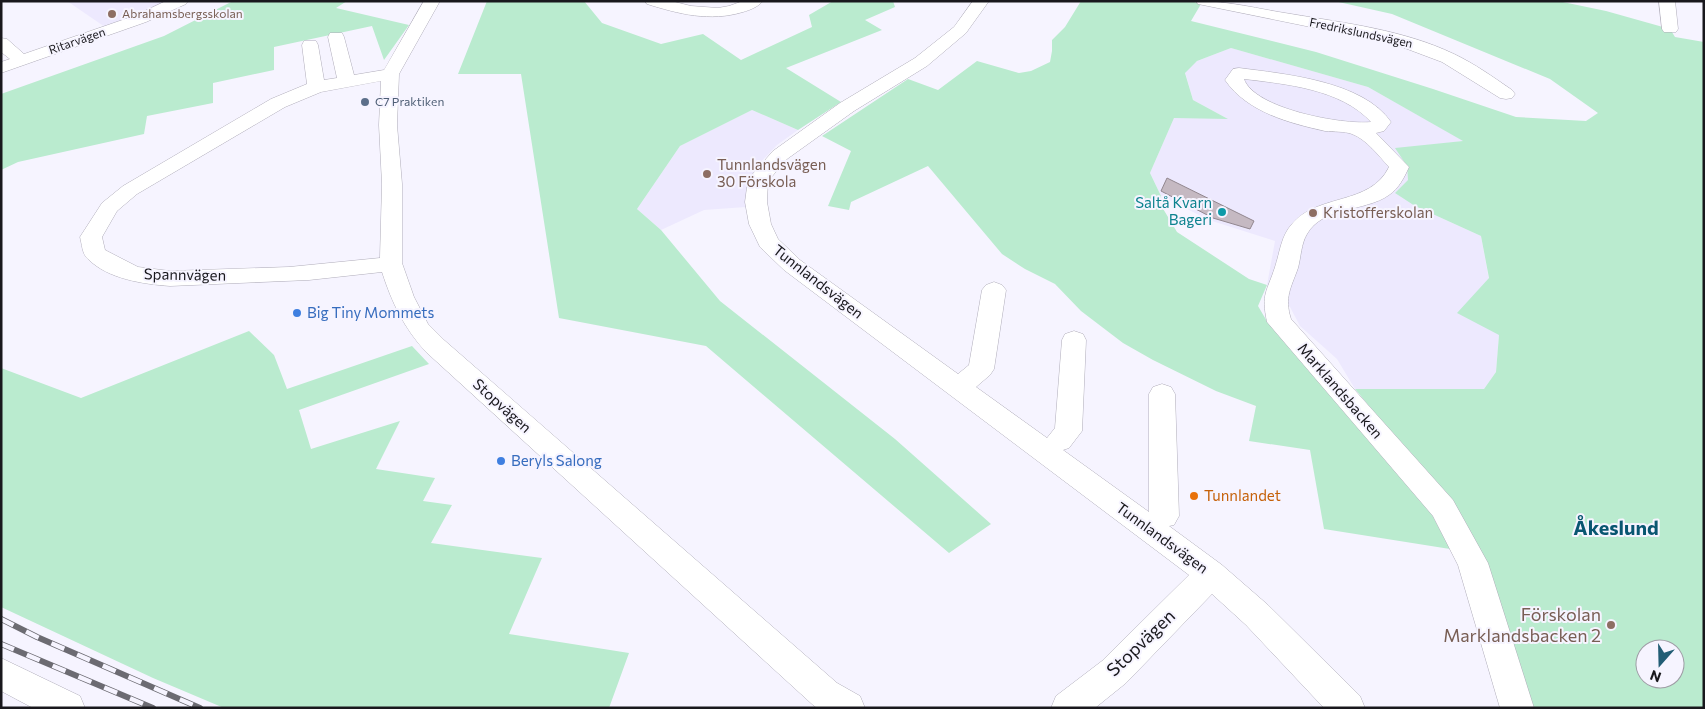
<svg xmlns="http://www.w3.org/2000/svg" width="1705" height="709" viewBox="0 0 1705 709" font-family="Commissioner,sans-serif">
<rect width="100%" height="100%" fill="#f6f4ff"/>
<path fill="#ede9fe" d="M 67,1 L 170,1 L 105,27 Z
M 1231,48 L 1368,87 L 1464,141 L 1396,149 L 1407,166 L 1408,180 L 1415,206 L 1481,236 L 1499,335 L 1496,372 L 1484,389 L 1355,389 L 1337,359 L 1300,326 L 1290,307 L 1267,285 L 1275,241 L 1209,220 L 1161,196 L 1150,173 L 1174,118 L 1226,118 L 1193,100 L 1185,72 L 1197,61 Z
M 752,110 L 798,130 L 777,145 L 758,165 L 747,183 L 746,207 L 704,210 L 661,230 L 637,209 L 680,146 Z"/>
<path fill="#baebcf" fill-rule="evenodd" d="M 233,1 L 347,1 L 336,8 L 409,25 L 384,60 L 372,26 L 274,47 L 274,70 L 213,83 L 213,103 L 147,116 L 144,134 L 18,162 L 1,170 L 1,94 L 164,36 Z
M 487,1 L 584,1 L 602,23 L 661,44 L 703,34 L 741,60 L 812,27 L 809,15 L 833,1 L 893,1 L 895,7 L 865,20 L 882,30 L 786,68 L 841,102 L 798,130 L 752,110 L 680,146 L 637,209 L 661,230 L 720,301 L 895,439 L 991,524 L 949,553 L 706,346 L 559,318 L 521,74 L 458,74 Z
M 1081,1 L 1191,1 L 1201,4 L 1191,21 L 1316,52 L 1433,89 L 1516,117 L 1586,121 L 1598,113 L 1550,79 L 1392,14 L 1334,1 L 1558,1 L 1606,11 L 1670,29 L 1675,37 L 1704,42 L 1704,708 L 1534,708 L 1452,507 L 1355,389 L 1484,389 L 1496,372 L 1499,335 L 1457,313 L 1489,278 L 1481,236 L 1415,206 L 1395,193 L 1408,180 L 1407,166 L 1395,148 L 1463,141 L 1368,87 L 1231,48 L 1197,61 L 1185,73 L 1193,100 L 1228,119 L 1174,118 L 1150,173 L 1161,196 L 1162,207 L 1177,232 L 1249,279 L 1267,285 L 1258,306 L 1268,323 L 1429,509 L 1450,549 L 1324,529 L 1310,450 L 1249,441 L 1256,406 L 1216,391 L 1153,360 L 1123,343 L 1081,311 L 1055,284 L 1025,269 L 1002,254 L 928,166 L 851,202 L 849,210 L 828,206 L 851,151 L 822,136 L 908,79 L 938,90 L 977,61 L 1019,73 L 1031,71 L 1050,62 L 1052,51 L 1052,40 L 1065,27 ZM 1645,649 L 1675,649 L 1675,679 L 1645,679 Z
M 249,331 L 274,355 L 287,389 L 412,346 L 429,364 L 299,410 L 311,449 L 400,421 L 376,469 L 435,478 L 423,501 L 452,505 L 431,543 L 542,558 L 509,634 L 629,653 L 609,708 L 224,708 L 153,678 L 1,607 L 1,368 L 81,398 Z"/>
<path fill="#c5b9c2" stroke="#92878f" d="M 1167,178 L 1254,221 L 1250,229 L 1213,218 L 1161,191 Z"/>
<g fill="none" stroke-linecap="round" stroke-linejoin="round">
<g stroke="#b0adba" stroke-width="1">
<path id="minor" d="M 166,1 L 188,1 L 186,4 L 146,22 L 1,73 L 1,62 L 10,59 L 1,52 L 1,38 L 7,39 L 24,54 L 134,16 Z
M 424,1 L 440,1 L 399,74 L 397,125 L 402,184 L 402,263 L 414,297 L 428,324 L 444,340 L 837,683 L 860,696 L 865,708 L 817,708 L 813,705 L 426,352 C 404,328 392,303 382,272 L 309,280 L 170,286 C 143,284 108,279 88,259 C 82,254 82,244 80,237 L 102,203 L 123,186 L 271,99 L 307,84 L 302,45 L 304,41 L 316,41 L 318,45 L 324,80 L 337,78 L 328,37 L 330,33 L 342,33 L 344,37 L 354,75 L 384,70 ZM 381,81 L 379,125 L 382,184 L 380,258 L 289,267 L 170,271 L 138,267 L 105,250 L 102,237 L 117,211 L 137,194 L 285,107 L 321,92 Z
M 645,1 L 671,1 L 691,6 L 718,8 L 729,6 L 743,1 L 763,1 C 758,7 750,10 743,12 C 710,22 679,14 647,4 Z
M 973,1 L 989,1 L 966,33 L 927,66 L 854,111 L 787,159 L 768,181 L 767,202 L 771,224 L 778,239 L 800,260 L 958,374 L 969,365 L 982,290 L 986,285 L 994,282 L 1002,285 L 1006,290 L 994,369 L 990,375 L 976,387 L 1047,438 L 1055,428 L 1062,340 L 1065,334 L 1074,331 L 1083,334 L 1086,340 L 1082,431 L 1069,448 L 1063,450 L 1149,512 L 1149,394 L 1153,387 L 1162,384 L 1171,387 L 1175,394 L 1179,516 L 1174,525 L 1169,526 L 1222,565 L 1268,605 L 1360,696 L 1365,708 L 1324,708 L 1246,625 L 1212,594 L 1126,683 L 1095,708 L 1051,708 L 1056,696 L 1102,661 L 1189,575 L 784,270 L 760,247 L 749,224 L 745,202 L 748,180 L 751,176 L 773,151 L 840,103 L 915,58 L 954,27 Z
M 1196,1 C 1230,1 1258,9 1291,14 C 1345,23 1404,30 1454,54 C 1475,64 1493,77 1512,90 L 1515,94 L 1512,98 L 1506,99 L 1500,98 L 1442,62 L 1394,44 L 1198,4 Z
M 1659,1 L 1675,1 L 1678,29 L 1676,32 L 1664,32 L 1662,29 Z
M 1239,68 C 1285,74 1363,81 1391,122 L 1384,131 L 1376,133 L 1409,167 C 1404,178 1399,188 1389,195 C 1365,212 1323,206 1307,234 C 1301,244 1301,257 1298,268 C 1291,288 1284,297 1291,319 L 1453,500 L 1488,563 L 1534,708 L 1500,708 L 1458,565 L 1433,516 L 1267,322 C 1261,293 1267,292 1275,267 C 1280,252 1281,236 1292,224 C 1318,193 1370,206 1389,167 C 1379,156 1366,139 1352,134 C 1344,131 1334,132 1325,131 C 1289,123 1247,112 1225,80 L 1233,69 ZM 1244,79 C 1286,84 1341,89 1371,122 C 1343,125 1254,109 1244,79 Z
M 1,658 L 80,696 L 85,708 L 33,708 L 1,691 Z"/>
</g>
<use href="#minor" fill="#fff" fill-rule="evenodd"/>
<g stroke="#6c6b72" stroke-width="6">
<path id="rail" d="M 1,619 L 37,637 L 200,708
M 1,644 L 153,708"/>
</g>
<use href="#rail" stroke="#f6f4ff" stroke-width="4.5" stroke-dasharray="14" stroke-linecap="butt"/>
</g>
<g fill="#8d6e63" stroke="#f6f4ff" stroke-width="2">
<circle cx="112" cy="14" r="5"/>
<circle cx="707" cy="174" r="5"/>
<circle cx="1313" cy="213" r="5"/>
<circle cx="1611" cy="625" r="5"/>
</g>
<circle fill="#5c6f8a" stroke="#f6f4ff" stroke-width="2" cx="365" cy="102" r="5"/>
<circle fill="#0f9aa8" stroke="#f6f4ff" stroke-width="2" cx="1222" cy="212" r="5"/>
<g fill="#3f7fe0" stroke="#f6f4ff" stroke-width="2">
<circle cx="297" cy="313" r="5"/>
<circle cx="501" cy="461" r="5"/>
</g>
<circle fill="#e8710a" stroke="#f6f4ff" stroke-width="2" cx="1194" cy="496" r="5"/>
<g text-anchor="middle" stroke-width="4" stroke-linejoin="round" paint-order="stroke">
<g font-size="12" fill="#785e54" stroke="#f6f4ff" text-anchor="start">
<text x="122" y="18">Abrahamsbergsskolan</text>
</g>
<g font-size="12" fill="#19181d" stroke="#f6f4ff">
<text transform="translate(1361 33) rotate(12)" y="4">Fredrikslundsvägen</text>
<text transform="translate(77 41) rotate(-19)" y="4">Ritarvägen</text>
</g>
<g font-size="12" fill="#4e5e75" stroke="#f6f4ff" text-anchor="start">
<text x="375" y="106">C7 Praktiken</text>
</g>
<g font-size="15" fill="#785e54" stroke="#f6f4ff" text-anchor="start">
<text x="717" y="170">Tunnlandsvägen<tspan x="717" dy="17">30 Förskola</tspan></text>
<text x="1323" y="218">Kristofferskolan</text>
</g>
<g font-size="15" fill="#0d838f" stroke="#f6f4ff" text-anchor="end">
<text x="1212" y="208">Saltå Kvarn<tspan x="1212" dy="17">Bageri</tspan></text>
</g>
<g font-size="15" fill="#19181d" stroke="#f6f4ff">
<text transform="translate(185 275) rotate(1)" y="5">Spannvägen</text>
<text transform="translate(818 282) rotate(38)" y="5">Tunnlandsvägen</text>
<text transform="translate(1340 391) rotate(49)" y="5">Marklandsbacken</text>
<text transform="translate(502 406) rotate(42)" y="5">Stopvägen</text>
<text transform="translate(1162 538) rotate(36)" y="5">Tunnlandsvägen</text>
</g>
<g font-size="15" fill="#366cbe" stroke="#f6f4ff" text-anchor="start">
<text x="307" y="318">Big Tiny Mommets</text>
<text x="511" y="466">Beryls Salong</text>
</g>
<g font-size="15" fill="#c56008" stroke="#f6f4ff" text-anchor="start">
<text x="1204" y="501">Tunnlandet</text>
</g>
<g font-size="18" fill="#785e54" stroke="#f6f4ff" text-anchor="end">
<text x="1601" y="621">Förskolan<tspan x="1601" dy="21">Marklandsbacken 2</tspan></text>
</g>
<g font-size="18" fill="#19181d" stroke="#f6f4ff">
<text transform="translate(1141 643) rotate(-44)" y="6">Stopvägen</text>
</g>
<g font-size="20" font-weight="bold" fill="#095671" stroke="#f6f4ff">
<text x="1616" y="535">Åkeslund</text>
</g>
</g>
<rect width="1705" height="709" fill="none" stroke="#19181d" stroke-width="5"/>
<g transform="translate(1660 664) rotate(200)"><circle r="24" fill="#f6f4ff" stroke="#9e9ca5"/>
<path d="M0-4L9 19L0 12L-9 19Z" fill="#225d75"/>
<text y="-8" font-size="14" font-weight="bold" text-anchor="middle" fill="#19181d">N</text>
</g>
</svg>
